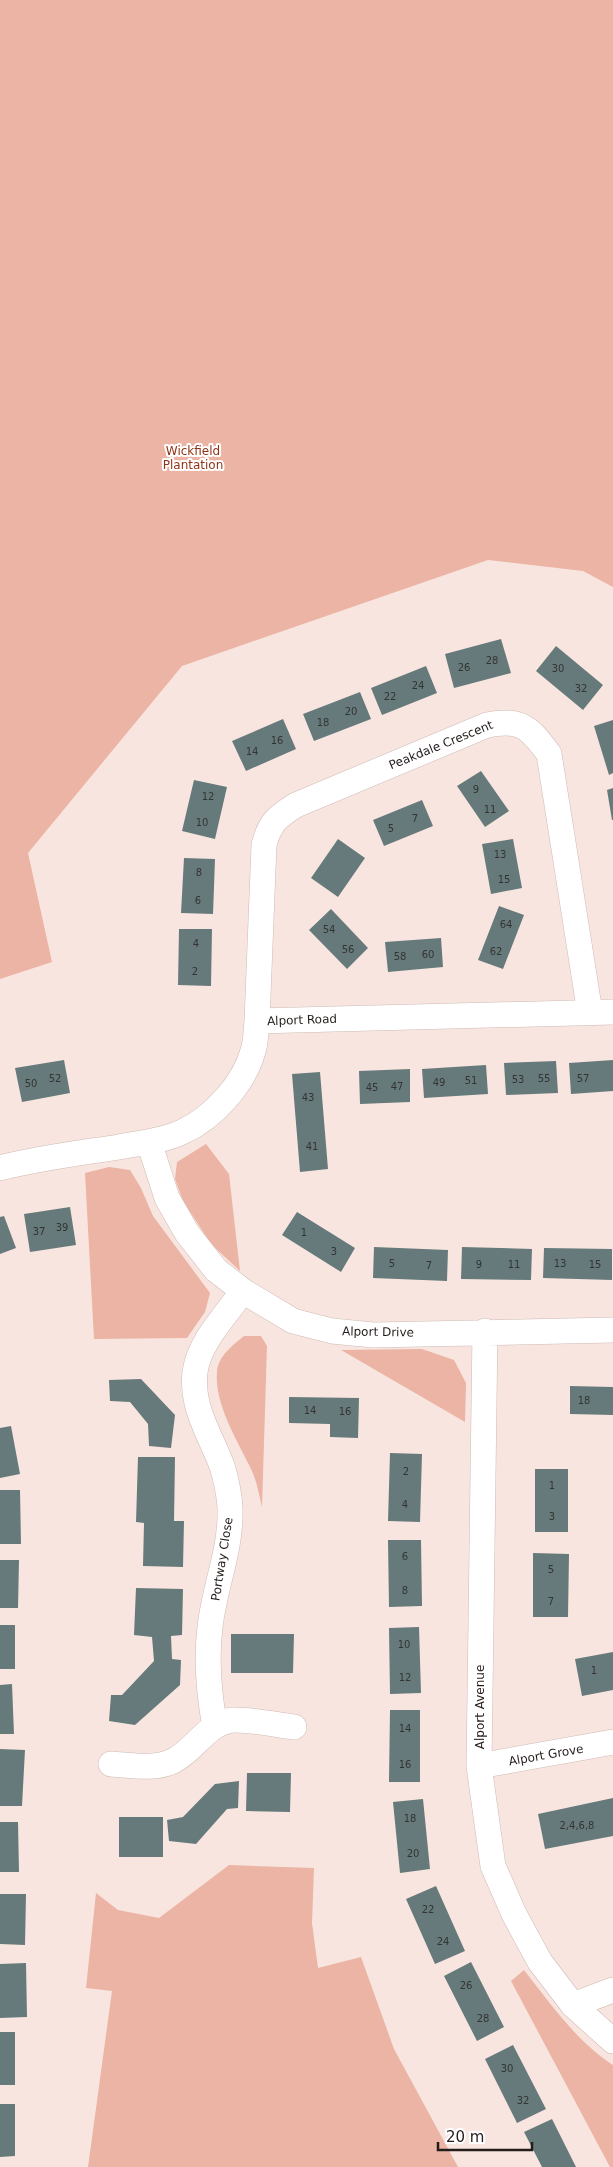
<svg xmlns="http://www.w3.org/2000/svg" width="613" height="2167" viewBox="0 0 613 2167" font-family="'DejaVu Sans',sans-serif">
<rect width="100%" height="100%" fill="#f9e5df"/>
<path fill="#ebb4a4" d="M 0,0 L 613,0 L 613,587 L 583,571 L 488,560 L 182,666 L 28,853 L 52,962 L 0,979 Z
M 206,1144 L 229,1174 L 240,1271 L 211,1244 L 183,1201 L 175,1179 L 177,1162 Z
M 109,1167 L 130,1170 L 141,1188 L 153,1216 L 210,1293 L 205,1312 L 187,1338 L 94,1339 L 85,1173 Z
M 244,1336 L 261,1336 L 267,1346 L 262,1507 C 259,1495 257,1481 251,1469 C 238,1442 214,1404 217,1372 C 218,1356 233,1345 244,1336 Z
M 422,1349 L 454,1360 L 466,1383 L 465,1422 L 341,1350 Z
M 229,1865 L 314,1868 L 312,1923 L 318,1968 L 361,1957 L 394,2049 L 458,2167 L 88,2167 L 112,1991 L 86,1988 L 96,1893 L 118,1910 L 159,1918 Z
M 524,1970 C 550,2003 577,2042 613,2065 L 613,2167 L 610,2167 L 511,1981 Z"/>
<path fill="#667a7b" d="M 501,639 L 511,673 L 454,688 L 445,654 Z
M 556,646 L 603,685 L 583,710 L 536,671 Z
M 426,666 L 437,693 L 382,715 L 371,688 Z
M 360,692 L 371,719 L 314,741 L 303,714 Z
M 283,719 L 296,749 L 246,771 L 232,741 Z
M 613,720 L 613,773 L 609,775 L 594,726 Z
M 481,771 L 509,811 L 485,827 L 457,786 Z
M 194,780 L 227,787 L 215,839 L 182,831 Z
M 613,788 L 613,820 L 612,820 L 607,790 Z
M 422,800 L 433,826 L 384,846 L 373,820 Z
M 338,839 L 365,858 L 338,897 L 311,878 Z
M 513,839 L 522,888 L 491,894 L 482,844 Z
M 184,858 L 215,859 L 213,914 L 181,913 Z
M 499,906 L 524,915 L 503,969 L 478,960 Z
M 331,909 L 368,948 L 347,969 L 309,930 Z
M 179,929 L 212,929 L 211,986 L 178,985 Z
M 441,938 L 443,967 L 388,972 L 385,942 Z
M 64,1060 L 70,1093 L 22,1102 L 15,1068 Z
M 613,1060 L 613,1091 L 571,1094 L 569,1063 Z
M 556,1061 L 558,1093 L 506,1095 L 504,1063 Z
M 486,1065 L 488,1094 L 424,1098 L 422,1069 Z
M 410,1069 L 410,1102 L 360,1104 L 359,1071 Z
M 320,1072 L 328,1169 L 300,1172 L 292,1074 Z
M 70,1207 L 76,1245 L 30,1252 L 24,1214 Z
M 297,1212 L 355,1248 L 341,1272 L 282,1235 Z
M 4,1216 L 16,1248 L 0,1254 L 0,1217 Z
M 374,1247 L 448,1250 L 447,1281 L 373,1278 Z
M 462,1247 L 532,1249 L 531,1280 L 461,1279 Z
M 544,1248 L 612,1249 L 612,1280 L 543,1278 Z
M 141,1379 L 175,1415 L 171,1448 L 149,1446 L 148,1424 L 130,1402 L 110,1401 L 109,1380 Z
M 570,1386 L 613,1387 L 613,1415 L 570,1414 Z
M 289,1397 L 359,1398 L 358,1438 L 330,1437 L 330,1424 L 289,1423 Z
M 11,1426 L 20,1474 L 0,1478 L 0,1428 Z
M 390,1453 L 422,1454 L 420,1522 L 388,1521 Z
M 138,1457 L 175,1457 L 174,1521 L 184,1521 L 183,1567 L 143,1566 L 144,1523 L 136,1522 Z
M 535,1469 L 568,1469 L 568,1532 L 535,1532 Z
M 0,1490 L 20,1490 L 21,1544 L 0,1544 Z
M 388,1540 L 421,1540 L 422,1606 L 389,1607 Z
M 533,1553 L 569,1554 L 568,1617 L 533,1617 Z
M 0,1560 L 19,1560 L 18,1608 L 0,1608 Z
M 136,1588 L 183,1589 L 182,1635 L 171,1636 L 172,1659 L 181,1660 L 180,1685 L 135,1725 L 109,1721 L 111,1695 L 122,1695 L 154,1661 L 152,1637 L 134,1635 Z
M 0,1625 L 15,1625 L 15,1669 L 0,1669 Z
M 419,1627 L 421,1693 L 390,1694 L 389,1628 Z
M 231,1634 L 294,1634 L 293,1673 L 231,1673 Z
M 613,1652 L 613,1690 L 582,1696 L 575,1659 Z
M 12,1684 L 14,1734 L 0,1734 L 0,1685 Z
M 390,1710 L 420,1710 L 420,1782 L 389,1782 Z
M 0,1749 L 25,1750 L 22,1806 L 0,1806 Z
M 247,1773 L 291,1773 L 290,1812 L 246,1811 Z
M 239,1781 L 238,1808 L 227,1809 L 196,1844 L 169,1841 L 167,1820 L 183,1817 L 215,1784 Z
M 613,1798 L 613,1836 L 545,1849 L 538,1814 Z
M 423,1799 L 430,1869 L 400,1873 L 393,1802 Z
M 119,1817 L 163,1817 L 163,1857 L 119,1857 Z
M 0,1822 L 18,1822 L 19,1872 L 0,1872 Z
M 436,1886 L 465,1951 L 435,1964 L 406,1899 Z
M 0,1894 L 26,1894 L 25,1945 L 0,1944 Z
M 471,1962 L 504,2027 L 477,2041 L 444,1976 Z
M 26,1963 L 27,2017 L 0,2018 L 0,1964 Z
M 0,2032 L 15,2032 L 15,2085 L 0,2085 Z
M 513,2045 L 546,2109 L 517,2123 L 485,2059 Z
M 0,2104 L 15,2104 L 15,2156 L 0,2157 Z
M 552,2119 L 576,2167 L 542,2167 L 524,2132 Z"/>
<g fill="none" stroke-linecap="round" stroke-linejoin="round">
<g stroke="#cebbb5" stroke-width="26">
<path id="minor" d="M 257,1021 L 264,845 C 270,822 277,817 296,805 L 487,725 C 521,718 530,728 549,754 L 590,1013
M 149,1142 L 167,1198 L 187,1233 L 216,1270 L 243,1291 L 293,1321 L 332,1331 L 373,1335 L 613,1330
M 0,1168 C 39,1158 80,1153 119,1147 C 140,1143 163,1141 182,1132 C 213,1118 244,1084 253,1051 C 256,1042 256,1031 257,1021 L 613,1012
M 485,1331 L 479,1766 L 493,1866 L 514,1914 L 540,1962 L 573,2005 L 613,2041
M 215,1726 C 209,1696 206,1658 210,1627 C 214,1589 231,1550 230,1511 C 230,1498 226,1478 222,1466 C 210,1434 191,1408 195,1372 C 199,1342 226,1315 243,1291
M 111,1764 C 130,1765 155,1770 173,1761 C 194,1751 207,1723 232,1720 C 249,1719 277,1725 294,1727
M 479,1766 L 613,1742
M 573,2005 L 613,1990"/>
</g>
<use href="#minor" stroke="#fff" stroke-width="25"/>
</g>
<g text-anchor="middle" stroke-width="4" stroke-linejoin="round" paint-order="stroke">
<g font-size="10" fill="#343433">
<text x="492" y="664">28</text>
<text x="464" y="671">26</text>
<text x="558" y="672">30</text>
<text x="418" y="689">24</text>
<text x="581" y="692">32</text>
<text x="390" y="700">22</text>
<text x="351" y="715">20</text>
<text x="323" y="726">18</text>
<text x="277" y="744">16</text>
<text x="252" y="755">14</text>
<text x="476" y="793">9</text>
<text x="208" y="800">12</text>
<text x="490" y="813">11</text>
<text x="415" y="822">7</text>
<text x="202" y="826">10</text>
<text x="391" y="832">5</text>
<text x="500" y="858">13</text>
<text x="199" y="876">8</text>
<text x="504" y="883">15</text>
<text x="198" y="904">6</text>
<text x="506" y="928">64</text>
<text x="329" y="933">54</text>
<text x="196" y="947">4</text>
<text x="348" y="953">56</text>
<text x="496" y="955">62</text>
<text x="428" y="958">60</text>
<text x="400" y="960">58</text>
<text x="195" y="975">2</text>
<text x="55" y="1082">52</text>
<text x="544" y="1082">55</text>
<text x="583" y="1082">57</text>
<text x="518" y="1083">53</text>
<text x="471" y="1084">51</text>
<text x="439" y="1086">49</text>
<text x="31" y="1087">50</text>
<text x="397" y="1090">47</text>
<text x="372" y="1091">45</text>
<text x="308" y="1101">43</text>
<text x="312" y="1150">41</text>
<text x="62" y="1231">39</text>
<text x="39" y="1235">37</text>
<text x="304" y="1236">1</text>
<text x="334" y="1255">3</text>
<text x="392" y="1267">5</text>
<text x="560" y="1267">13</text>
<text x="479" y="1268">9</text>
<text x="514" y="1268">11</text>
<text x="595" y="1268">15</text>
<text x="429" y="1269">7</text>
<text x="584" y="1404">18</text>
<text x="310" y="1414">14</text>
<text x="345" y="1415">16</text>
<text x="406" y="1475">2</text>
<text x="552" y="1489">1</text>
<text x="405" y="1508">4</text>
<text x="552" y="1520">3</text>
<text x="405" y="1560">6</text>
<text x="551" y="1573">5</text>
<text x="405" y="1594">8</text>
<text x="551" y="1605">7</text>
<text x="404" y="1648">10</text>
<text x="594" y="1674">1</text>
<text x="405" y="1681">12</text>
<text x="405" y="1732">14</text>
<text x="405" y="1768">16</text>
<text x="410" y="1822">18</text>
<text x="577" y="1829">2,4,6,8</text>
<text x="413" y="1857">20</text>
<text x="428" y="1913">22</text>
<text x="443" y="1945">24</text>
<text x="466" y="1989">26</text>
<text x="483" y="2022">28</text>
<text x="507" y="2072">30</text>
<text x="523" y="2104">32</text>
</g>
<g font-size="12" fill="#903316" stroke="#fff">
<text x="193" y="455">Wickfield<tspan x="193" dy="14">Plantation</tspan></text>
</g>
<g font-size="12" fill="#241d1b" stroke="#fff">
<text transform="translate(441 745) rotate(-22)" y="4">Peakdale Crescent</text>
<text transform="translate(302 1020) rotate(-2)" y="4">Alport Road</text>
<text transform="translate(378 1332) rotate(1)" y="4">Alport Drive</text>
<text transform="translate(222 1559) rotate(-81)" y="4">Portway Close</text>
<text transform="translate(480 1707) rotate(-90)" y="4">Alport Avenue</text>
<text transform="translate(546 1755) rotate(-10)" y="4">Alport Grove</text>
</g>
</g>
<path d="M438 2142v8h94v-8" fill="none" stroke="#241d1b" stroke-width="2.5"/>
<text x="446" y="2142" font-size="15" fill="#241d1b" stroke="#ffffff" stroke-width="4" paint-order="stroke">20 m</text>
</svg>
